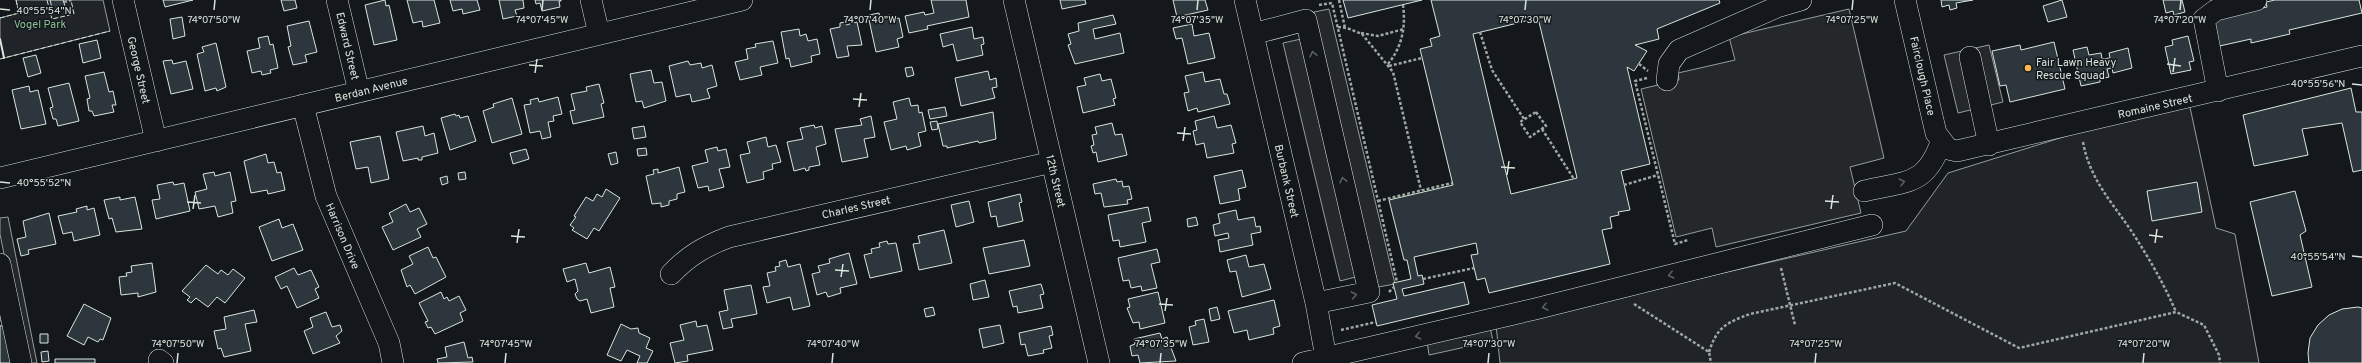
<svg xmlns="http://www.w3.org/2000/svg" width="2362" height="363" viewBox="0 0 2362 363" font-family="Overpass,sans-serif">
<rect width="100%" height="100%" fill="#14181c"/>
<path fill="#202428" stroke="#939e99" d="M 16,0 L 103,0 L 110,31 L 4,58 L 0,39 L 0,18 L 19,13 Z
M 2188,98 L 2216,228 L 2235,234 L 2259,363 L 1500,363 L 1496,325 L 1906,231 L 1948,173 Z"/>
<path fill="#24282b" stroke="#939e99" d="M 1329,9 L 1395,284 L 1378,287 L 1375,272 L 1340,281 L 1283,43 L 1319,35 L 1314,12 Z
M 1849,9 L 1884,158 L 1850,167 L 1861,213 L 1716,247 L 1712,228 L 1676,237 L 1641,89 L 1679,80 L 1678,73 L 1735,60 L 1729,37 Z
M 1989,45 L 2003,102 L 1958,113 L 1944,55 Z
M 8,217 L 37,363 L 29,363 L 19,317 L 0,321 L 0,276 L 8,274 L 0,234 L 0,218 Z
M 1490,327 L 1493,341 L 1429,355 L 1427,341 Z"/>
<path fill="#2c363c" stroke="#d8e6dc" fill-rule="evenodd" d="M 50,0 L 63,0 L 66,9 L 53,12 Z
M 163,0 L 193,0 L 165,7 Z
M 281,0 L 295,0 L 297,8 L 284,11 Z
M 385,0 L 386,6 L 389,5 L 397,40 L 374,45 L 365,5 Z
M 407,0 L 434,0 L 440,23 L 423,27 L 422,21 L 413,23 Z
M 450,0 L 477,0 L 480,10 L 463,14 L 462,9 L 453,11 Z
M 499,0 L 523,0 L 524,8 L 515,10 L 517,16 L 503,19 Z
M 535,0 L 561,0 L 561,1 L 559,1 L 560,7 L 542,11 L 540,3 L 536,4 Z
M 931,0 L 966,0 L 969,17 L 927,26 L 928,29 L 909,33 L 905,16 L 924,12 L 925,15 L 934,13 Z
M 1060,0 L 1085,0 L 1086,4 L 1062,9 Z
M 1173,0 L 1205,0 L 1208,10 L 1177,17 Z
M 1343,0 L 1422,0 L 1348,18 Z
M 1431,0 L 1719,0 L 1720,3 L 1657,29 L 1659,39 L 1635,45 L 1647,51 L 1634,71 L 1627,67 L 1650,164 L 1621,171 L 1630,210 L 1618,212 L 1619,215 L 1610,217 L 1612,228 L 1602,230 L 1610,264 L 1489,293 L 1485,278 L 1477,280 L 1471,255 L 1478,254 L 1476,243 L 1414,257 L 1418,276 L 1422,275 L 1424,284 L 1402,289 L 1404,296 L 1464,282 L 1469,304 L 1377,326 L 1372,305 L 1397,299 L 1393,283 L 1411,279 L 1407,260 L 1404,260 L 1389,200 L 1453,185 L 1420,49 L 1432,46 L 1430,39 L 1440,36 ZM 1538,18 L 1577,178 L 1511,194 L 1473,34 Z
M 1941,0 L 1973,0 L 1956,3 L 1957,8 L 1950,10 L 1949,5 L 1942,7 Z
M 2062,0 L 2067,17 L 2048,22 L 2043,6 Z
M 2163,0 L 2182,0 L 2185,12 L 2174,15 L 2173,11 L 2166,13 Z
M 2275,0 L 2359,0 L 2362,13 L 2289,30 L 2290,34 L 2251,43 L 2251,39 L 2215,47 L 2208,20 L 2267,7 L 2266,2 Z
M 879,13 L 880,17 L 890,15 L 891,20 L 899,18 L 903,37 L 897,39 L 899,47 L 876,52 L 869,20 L 869,15 Z
M 1113,15 L 1116,24 L 1093,29 L 1095,39 L 1120,33 L 1124,53 L 1075,64 L 1068,45 L 1071,44 L 1068,34 L 1079,31 L 1078,23 Z
M 182,17 L 185,36 L 173,39 L 170,19 Z
M 309,21 L 317,52 L 305,55 L 307,62 L 293,65 L 288,47 L 291,46 L 287,26 Z
M 845,22 L 846,25 L 857,22 L 862,45 L 847,46 L 849,56 L 837,58 L 830,29 L 840,27 L 840,23 Z
M 1192,24 L 1194,36 L 1209,33 L 1215,58 L 1188,64 L 1182,38 L 1176,39 L 1173,28 Z
M 972,27 L 974,39 L 983,37 L 984,44 L 981,45 L 983,55 L 957,61 L 953,44 L 943,47 L 940,34 Z
M 799,29 L 800,36 L 806,34 L 808,41 L 817,39 L 820,54 L 811,56 L 812,62 L 791,67 L 789,58 L 786,59 L 781,32 Z
M 268,36 L 270,45 L 273,44 L 278,68 L 270,70 L 271,73 L 262,75 L 261,71 L 252,73 L 247,51 L 260,48 L 258,38 Z
M 2188,36 L 2194,61 L 2189,62 L 2191,70 L 2171,74 L 2165,47 L 2173,45 L 2172,40 Z
M 97,40 L 101,58 L 83,63 L 79,44 Z
M 773,41 L 778,63 L 760,67 L 762,75 L 740,80 L 735,62 L 748,59 L 746,49 L 756,47 L 755,44 Z
M 2054,42 L 2065,89 L 2010,102 L 2006,85 L 2000,86 L 1992,51 L 2020,45 L 2021,50 Z
M 216,43 L 226,87 L 217,91 L 216,88 L 205,91 L 197,54 L 204,52 L 202,47 Z
M 2087,47 L 2089,55 L 2101,53 L 2102,59 L 2110,58 L 2109,53 L 2128,48 L 2132,68 L 2113,73 L 2112,68 L 2107,69 L 2109,77 L 2100,79 L 2100,82 L 2081,86 L 2073,50 Z
M 36,55 L 41,73 L 28,77 L 23,58 Z
M 172,60 L 173,64 L 186,61 L 193,89 L 171,94 L 163,61 Z
M 688,61 L 690,65 L 701,63 L 702,68 L 712,65 L 717,86 L 707,89 L 710,98 L 692,102 L 690,94 L 676,97 L 669,66 Z
M 912,67 L 914,75 L 907,77 L 905,68 Z
M 651,70 L 654,83 L 662,82 L 666,101 L 644,108 L 642,101 L 636,102 L 630,74 Z
M 988,71 L 990,80 L 996,78 L 997,87 L 992,88 L 995,98 L 961,106 L 955,78 Z
M 104,72 L 109,92 L 113,91 L 116,105 L 112,105 L 114,112 L 94,116 L 92,111 L 89,111 L 87,99 L 90,98 L 85,76 Z
M 1203,72 L 1205,82 L 1220,79 L 1224,94 L 1227,94 L 1230,104 L 1198,112 L 1197,108 L 1188,111 L 1184,93 L 1189,92 L 1185,76 Z
M 1100,74 L 1102,81 L 1111,79 L 1116,98 L 1113,99 L 1115,105 L 1083,113 L 1077,87 L 1086,85 L 1084,78 Z
M 69,83 L 79,121 L 58,126 L 56,119 L 53,119 L 50,108 L 53,107 L 48,88 Z
M 599,84 L 604,103 L 601,104 L 604,117 L 573,124 L 570,111 L 575,110 L 571,94 L 587,91 L 586,87 Z
M 29,86 L 30,92 L 38,90 L 46,124 L 21,129 L 12,90 Z
M 2351,88 L 2356,112 L 2362,112 L 2362,170 L 2353,172 L 2342,123 L 2302,129 L 2308,155 L 2254,166 L 2243,115 Z
M 558,97 L 562,114 L 553,116 L 554,121 L 548,122 L 551,137 L 542,139 L 540,131 L 530,133 L 524,105 L 531,104 L 530,100 L 538,98 L 539,102 Z
M 512,98 L 522,134 L 492,143 L 483,111 L 494,107 L 493,104 Z
M 909,98 L 911,106 L 918,105 L 919,113 L 922,112 L 926,131 L 918,133 L 921,146 L 907,150 L 906,146 L 891,150 L 884,122 L 897,119 L 893,102 Z
M 945,107 L 947,116 L 930,119 L 928,110 Z
M 993,112 L 996,139 L 979,143 L 978,141 L 947,148 L 947,146 L 943,146 L 938,124 Z
M 455,114 L 456,116 L 459,115 L 460,118 L 468,116 L 476,141 L 450,150 L 441,118 Z
M 871,116 L 875,137 L 864,139 L 868,157 L 842,162 L 835,129 L 862,125 L 860,119 Z
M 1214,116 L 1217,128 L 1231,125 L 1236,143 L 1232,144 L 1234,153 L 1207,158 L 1204,143 L 1196,145 L 1193,131 L 1197,130 L 1195,121 Z
M 937,121 L 938,129 L 932,130 L 930,122 Z
M 1112,123 L 1115,135 L 1122,134 L 1127,155 L 1098,162 L 1096,152 L 1093,153 L 1091,146 L 1094,145 L 1092,135 L 1097,134 L 1095,127 Z
M 814,125 L 815,128 L 822,126 L 826,144 L 816,147 L 820,165 L 809,167 L 809,170 L 806,171 L 805,168 L 794,171 L 787,142 L 803,139 L 800,128 Z
M 423,126 L 425,136 L 434,133 L 438,153 L 422,157 L 422,160 L 418,160 L 418,158 L 403,161 L 396,132 Z
M 644,126 L 646,137 L 634,139 L 632,128 Z
M 380,136 L 389,179 L 371,183 L 368,167 L 356,169 L 350,142 Z
M 766,137 L 768,147 L 776,145 L 781,162 L 772,164 L 773,169 L 763,172 L 764,179 L 747,183 L 740,155 L 750,153 L 747,142 Z
M 717,147 L 718,151 L 726,149 L 730,167 L 719,169 L 724,187 L 709,191 L 708,186 L 698,188 L 692,166 L 708,162 L 705,150 Z
M 646,148 L 647,155 L 638,156 L 637,149 Z
M 526,149 L 529,159 L 513,164 L 510,153 Z
M 616,152 L 618,163 L 611,165 L 608,154 Z
M 266,154 L 268,163 L 274,162 L 277,173 L 281,172 L 285,190 L 268,194 L 267,190 L 251,193 L 244,161 Z
M 679,167 L 685,192 L 677,194 L 677,199 L 669,201 L 669,205 L 661,207 L 661,203 L 652,204 L 646,176 L 654,174 L 653,170 L 658,169 L 658,173 Z
M 1242,170 L 1246,187 L 1238,189 L 1240,200 L 1220,204 L 1214,176 Z
M 214,172 L 215,176 L 230,172 L 236,201 L 231,202 L 233,213 L 218,217 L 215,206 L 199,209 L 195,192 L 207,189 L 203,174 Z
M 465,172 L 466,179 L 459,180 L 458,173 Z
M 447,176 L 448,183 L 442,185 L 440,178 Z
M 1116,179 L 1117,182 L 1122,181 L 1123,187 L 1129,186 L 1132,199 L 1127,200 L 1128,204 L 1104,207 L 1101,193 L 1095,194 L 1093,184 Z
M 173,182 L 174,185 L 184,183 L 190,211 L 156,219 L 152,200 L 160,199 L 157,185 Z
M 2197,182 L 2202,212 L 2152,221 L 2147,191 Z
M 606,189 L 620,198 L 599,231 L 594,228 L 587,239 L 572,230 L 574,228 L 570,225 L 576,217 L 574,216 L 586,197 L 593,201 L 597,194 L 602,197 Z
M 2295,191 L 2306,231 L 2300,235 L 2312,287 L 2272,296 L 2250,202 Z
M 1020,194 L 1022,202 L 1019,203 L 1023,221 L 998,227 L 996,216 L 991,217 L 988,202 Z
M 120,197 L 120,200 L 135,197 L 142,229 L 116,232 L 112,218 L 109,219 L 104,200 Z
M 969,201 L 974,222 L 956,227 L 951,205 Z
M 406,204 L 410,212 L 419,208 L 427,224 L 417,229 L 421,237 L 393,250 L 382,227 L 393,222 L 389,213 Z
M 87,206 L 87,210 L 94,208 L 100,235 L 74,241 L 72,232 L 63,234 L 58,216 L 77,212 L 76,209 Z
M 1148,207 L 1151,221 L 1142,223 L 1146,242 L 1120,247 L 1119,240 L 1113,241 L 1108,215 Z
M 1236,210 L 1238,220 L 1254,217 L 1256,227 L 1260,226 L 1261,232 L 1251,234 L 1253,245 L 1220,252 L 1218,240 L 1229,238 L 1228,233 L 1215,236 L 1213,225 L 1220,223 L 1218,214 Z
M 49,213 L 56,244 L 28,250 L 29,254 L 21,256 L 17,239 L 26,237 L 23,221 Z
M 1196,217 L 1198,225 L 1188,227 L 1187,219 Z
M 279,219 L 282,228 L 293,224 L 303,250 L 272,261 L 259,227 Z
M 944,230 L 952,263 L 919,270 L 913,244 L 920,243 L 918,236 Z
M 1024,240 L 1030,266 L 989,274 L 983,248 Z
M 887,241 L 888,244 L 896,243 L 902,271 L 870,278 L 864,255 L 872,253 L 871,249 L 880,247 L 879,243 Z
M 428,247 L 433,258 L 436,257 L 446,277 L 415,294 L 410,285 L 407,287 L 401,270 L 413,264 L 409,256 Z
M 1157,249 L 1160,262 L 1151,264 L 1157,288 L 1142,291 L 1141,286 L 1131,288 L 1129,280 L 1123,281 L 1118,258 Z
M 849,253 L 857,284 L 840,288 L 841,293 L 828,297 L 826,292 L 817,295 L 812,274 L 820,272 L 818,266 L 830,263 L 829,259 Z
M 1246,255 L 1249,267 L 1264,264 L 1271,289 L 1242,297 L 1236,271 L 1230,272 L 1227,260 Z
M 786,260 L 788,267 L 800,264 L 810,306 L 793,310 L 790,297 L 767,303 L 763,287 L 770,286 L 767,273 L 776,271 L 775,267 L 780,266 L 779,262 Z
M 152,263 L 156,292 L 138,297 L 138,293 L 121,295 L 119,277 L 127,276 L 126,273 L 132,272 L 131,266 Z
M 586,263 L 589,273 L 610,267 L 615,287 L 610,288 L 614,307 L 591,313 L 587,299 L 580,301 L 577,299 L 575,294 L 578,291 L 575,279 L 567,282 L 563,269 Z
M 206,265 L 218,274 L 221,270 L 228,275 L 233,269 L 245,278 L 225,303 L 217,297 L 208,307 L 196,298 L 191,303 L 187,300 L 190,297 L 182,291 Z
M 294,268 L 298,275 L 311,270 L 319,287 L 315,289 L 319,298 L 297,308 L 287,286 L 281,289 L 275,277 Z
M 985,280 L 989,297 L 973,300 L 970,284 Z
M 1041,284 L 1044,294 L 1040,295 L 1043,308 L 1018,313 L 1017,306 L 1013,307 L 1009,291 Z
M 751,285 L 757,314 L 731,319 L 733,327 L 723,329 L 719,312 L 728,310 L 724,290 Z
M 441,292 L 444,299 L 447,297 L 449,301 L 459,296 L 466,310 L 460,313 L 463,321 L 435,334 L 431,327 L 428,328 L 425,322 L 428,321 L 419,303 Z
M 1158,292 L 1165,323 L 1140,329 L 1139,322 L 1133,323 L 1127,308 L 1130,307 L 1128,299 Z
M 1274,300 L 1280,326 L 1273,328 L 1274,334 L 1249,340 L 1247,330 L 1234,333 L 1228,311 Z
M 84,304 L 111,318 L 103,340 L 100,339 L 98,342 L 88,337 L 84,345 L 67,336 Z
M 933,307 L 935,315 L 926,317 L 924,309 Z
M 1217,307 L 1220,319 L 1211,321 L 1209,309 Z
M 2358,307 L 2362,308 L 2362,363 L 2309,363 L 2308,353 L 2310,338 L 2318,325 L 2329,315 L 2342,309 Z
M 254,310 L 257,322 L 245,324 L 251,351 L 224,357 L 221,348 L 218,349 L 214,331 L 226,329 L 224,317 Z
M 326,312 L 332,327 L 340,325 L 342,331 L 336,336 L 340,343 L 313,354 L 304,331 L 313,327 L 310,318 Z
M 1204,319 L 1209,342 L 1193,345 L 1189,327 L 1196,325 L 1195,321 Z
M 696,321 L 697,327 L 707,325 L 713,350 L 687,355 L 688,361 L 675,363 L 670,343 L 684,340 L 680,325 Z
M 621,324 L 631,329 L 638,328 L 639,333 L 650,338 L 646,348 L 653,351 L 647,363 L 637,363 L 640,356 L 627,350 L 621,361 L 607,355 Z
M 5,325 L 13,363 L 0,363 L 0,326 Z
M 1000,325 L 1004,343 L 983,348 L 979,329 Z
M 1051,326 L 1053,335 L 1049,336 L 1052,348 L 1043,350 L 1044,353 L 1028,356 L 1025,344 L 1021,345 L 1019,333 Z
M 1160,333 L 1162,339 L 1167,337 L 1176,361 L 1140,363 L 1138,355 L 1132,356 L 1130,346 L 1135,344 L 1134,339 Z
M 40,334 L 48,334 L 48,343 L 40,343 Z
M 464,342 L 468,358 L 472,357 L 473,362 L 438,363 L 437,359 L 447,357 L 445,347 Z
M 48,351 L 49,361 L 42,362 L 41,352 Z
M 55,359 L 95,359 L 95,363 L 55,363 Z"/>
<g fill="none" stroke-linecap="round" stroke-linejoin="round">
<g stroke="#d8e6dc" stroke-width="22">
<path id="minor" d="M 123,0 L 156,141
M 337,0 L 359,92
M 591,0 L 599,34
M 1014,0 L 1099,363
M 1245,0 L 1316,303 L 1327,363
M 1905,0 L 1936,133 L 1948,149 L 1957,151 L 2362,56
M 1253,34 L 1306,20 L 1369,292 L 1316,303
M 1970,57 L 1989,145
M 1667,80 L 1669,64 L 1679,50 L 1777,7 L 1801,0
M 2218,91 L 2204,19 L 2216,10 L 2256,0
M 303,105 L 326,196 L 389,343 L 393,363
M 0,178 L 742,0
M 1864,191 C 1906,181 1926,186 1941,142
M 0,264 L 21,363
M 671,274 C 688,256 705,246 729,237 L 1052,162
M 159,360 L 163,363
M 1303,363 L 1535,309 L 1872,225"/>
</g>
<path stroke="#9da8a2" stroke-width="2.5" stroke-dasharray="3 2" stroke-linecap="butt" d="M 1339,0 L 1345,28
M 64,2 L 71,0
M 1319,5 L 1332,3 L 1397,282
M 1338,27 L 1347,28 L 1362,34 L 1393,72 L 1421,190
M 1480,32 L 1492,70 L 1524,119
M 1361,33 L 1378,36 L 1404,29
M 1388,64 C 1402,47 1406,27 1403,5
M 1639,64 L 1648,71
M 1389,66 L 1422,58
M 1647,78 L 1635,81 L 1675,244 L 1688,240
M 1536,112 L 1546,126 L 1530,137 L 1520,122 Z
M 1542,129 L 1574,179
M 2083,142 C 2090,180 2112,202 2132,232 C 2149,258 2164,284 2176,312
M 1624,185 L 1658,175
M 1378,201 L 1452,183
M 1781,268 L 1795,325
M 1423,279 L 1474,268
M 1389,292 L 1394,287
M 1634,304 L 1709,352 L 1711,363
M 1341,330 L 1376,322
M 1709,352 C 1717,327 1726,323 1750,314 L 1895,283 L 2019,348 L 2176,312 L 2204,325 L 2219,355 L 2220,363"/>
<use href="#minor" stroke="#14181c" stroke-width="21"/>
<path stroke="#d8e6dc" stroke-width="1" stroke-dasharray="5 2" stroke-linecap="butt" d="M 47,0 L 52,19 L 74,14 L 71,0
M 0,18 L 19,13 L 16,0
M 0,59 L 110,31"/>
<path stroke="#d8e6dc" stroke-width="2" d="M 0,39 L 4,58"/>
</g>
<defs><path id="oneway-chevron" d="M-2-3.5L2.5 0L-2 3.5" fill="none" stroke-width="1.6" stroke-linecap="round" stroke-linejoin="round"/></defs>
<g stroke="#59605f">
<use href="#oneway-chevron" transform="translate(1313 54) rotate(-103)"/>
<use href="#oneway-chevron" transform="translate(1343 180) rotate(-103)"/>
<use href="#oneway-chevron" transform="translate(1902 182) rotate(-14)"/>
<use href="#oneway-chevron" transform="translate(1671 275) rotate(166)"/>
<use href="#oneway-chevron" transform="translate(1354 295) rotate(-11)"/>
<use href="#oneway-chevron" transform="translate(1545 307) rotate(166)"/>
<use href="#oneway-chevron" transform="translate(1418 336) rotate(167)"/>
</g>
<path fill="none" stroke="#d8e6dc" stroke-width="1.5" d="M 0,9 L 10,10M 214,10 L 215,0M 542,10 L 543,0M 870,10 L 871,0M 1197,10 L 1198,0M 1525,10 L 1526,0M 1852,10 L 1853,0M 2180,10 L 2181,0M 2167,64 L 2181,66M 529,65 L 543,66M 2173,72 L 2175,58M 535,73 L 537,59M 2352,84 L 2362,85M 853,99 L 867,100M 859,107 L 861,93M 1177,133 L 1191,134M 1183,141 L 1185,127M 1501,167 L 1515,168M 1507,175 L 1509,161M 0,182 L 10,183M 1825,201 L 1839,202M 187,202 L 201,203M 193,209 L 195,195M 1831,209 L 1833,195M 2149,235 L 2163,237M 511,236 L 525,237M 517,243 L 519,229M 2155,243 L 2157,229M 2352,256 L 2362,257M 835,270 L 849,271M 841,277 L 843,264M 1159,304 L 1173,305M 1165,311 L 1167,298M 177,363 L 178,353M 505,363 L 506,353M 832,363 L 833,353M 1160,363 L 1161,353M 1488,363 L 1489,353M 1815,363 L 1816,353M 2143,363 L 2144,353"/>
<circle fill="#ffb74d" stroke="#14181c" stroke-width="1.5" cx="2028" cy="68" r="4"/>
<g text-anchor="middle" stroke-width="3" stroke-linejoin="round" paint-order="stroke">
<g font-size="11" fill="#8ac095" stroke="#14181c">
<text x="40" y="28">Vogel Park</text>
</g>
<g font-size="11" fill="#d8e6dc" stroke="#14181c">
<text transform="translate(348 46) rotate(77)" y="4">Edward Street</text>
<text transform="translate(139 70) rotate(77)" y="4">George Street</text>
<text transform="translate(1923 76) rotate(77)" y="4">Fairclough Place</text>
<text transform="translate(371 89) rotate(-14)" y="4">Berdan Avenue</text>
<text transform="translate(2155 106) rotate(-13)" y="4">Romaine Street</text>
<text transform="translate(1056 181) rotate(77)" y="4">12th Street</text>
<text transform="translate(1287 181) rotate(77)" y="4">Burbank Street</text>
<text transform="translate(856 207) rotate(-13)" y="4">Charles Street</text>
<text transform="translate(343 236) rotate(67)" y="4">Harrison Drive</text>
</g>
<g font-size="11" fill="#d8e6dc" stroke="#14181c" text-anchor="start">
<text x="2036" y="66">Fair Lawn Heavy<tspan x="2036" dy="13">Rescue Squad</tspan></text>
</g>
</g>
<g font-size="10" text-anchor="middle" fill="#d8e6dc" stroke="#14181c" stroke-width="3" stroke-linejoin="round" paint-order="stroke">
<text x="44" y="14">40°55'54"N</text>
<text x="214" y="23">74°07'50"W</text>
<text x="542" y="23">74°07'45"W</text>
<text x="870" y="23">74°07'40"W</text>
<text x="1197" y="23">74°07'35"W</text>
<text x="1525" y="23">74°07'30"W</text>
<text x="1852" y="23">74°07'25"W</text>
<text x="2180" y="23">74°07'20"W</text>
<text x="2318" y="87">40°55'56"N</text>
<text x="44" y="186">40°55'52"N</text>
<text x="2318" y="260">40°55'54"N</text>
<text x="178" y="347">74°07'50"W</text>
<text x="506" y="347">74°07'45"W</text>
<text x="833" y="347">74°07'40"W</text>
<text x="1161" y="347">74°07'35"W</text>
<text x="1489" y="347">74°07'30"W</text>
<text x="1816" y="347">74°07'25"W</text>
<text x="2144" y="347">74°07'20"W</text>
</g>
</svg>
